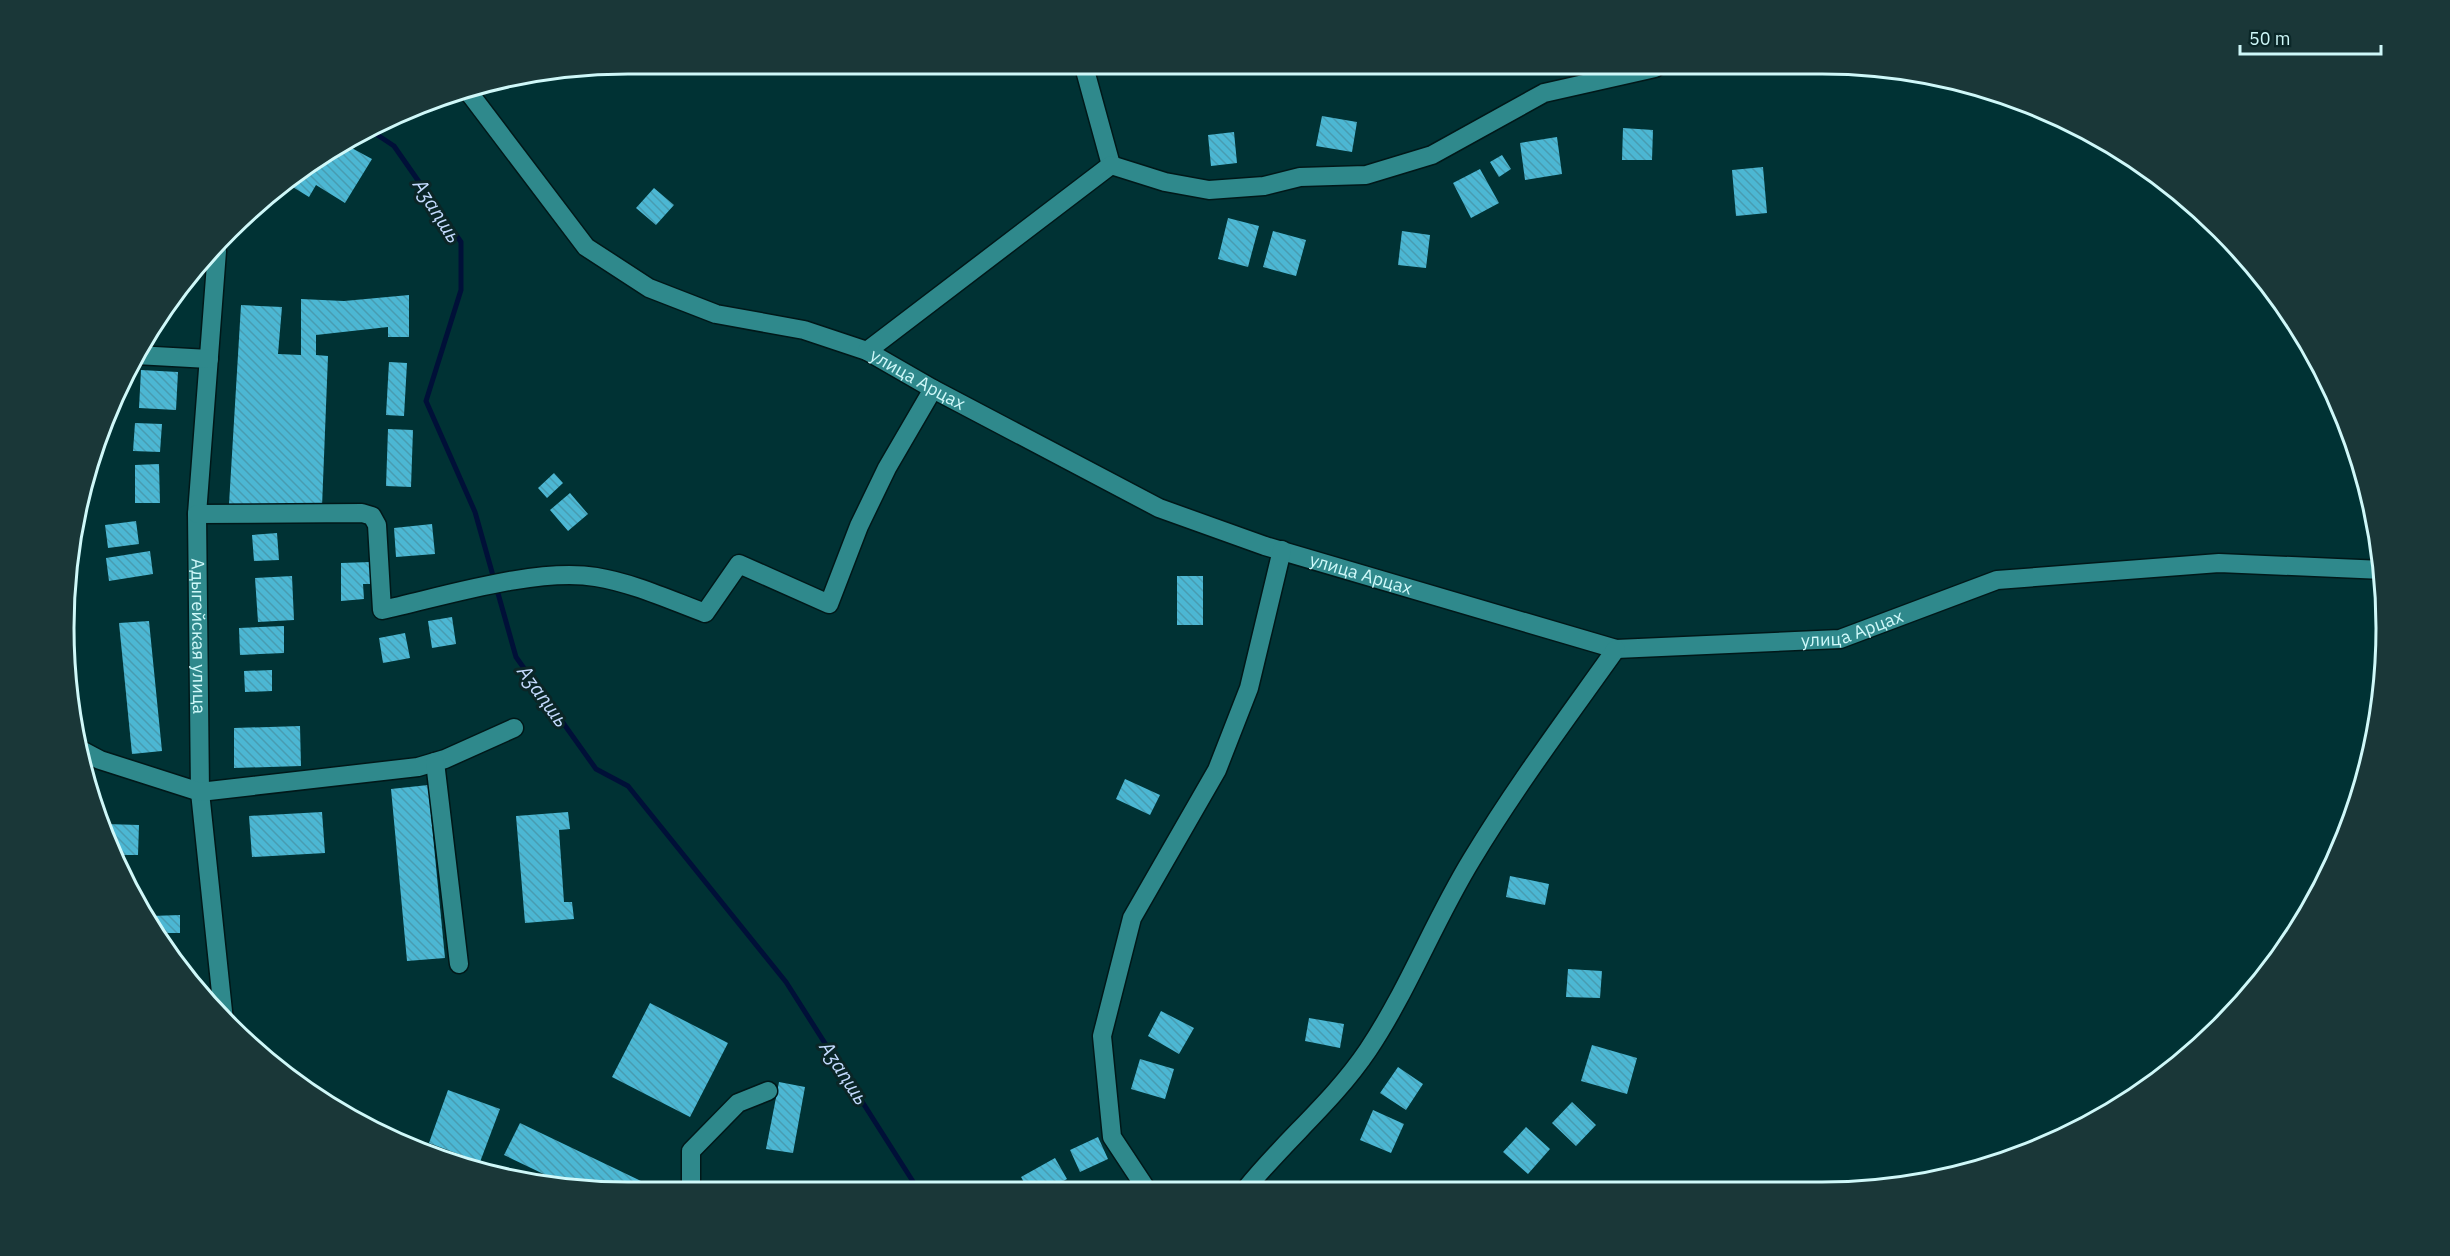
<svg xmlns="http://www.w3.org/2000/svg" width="2450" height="1256" viewBox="0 0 2450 1256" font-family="'IBM Plex Sans',sans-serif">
<defs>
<pattern id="building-back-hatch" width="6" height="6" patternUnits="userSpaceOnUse" patternTransform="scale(1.5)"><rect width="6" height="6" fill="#4cb7d3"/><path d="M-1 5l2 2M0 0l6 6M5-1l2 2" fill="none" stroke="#489cb1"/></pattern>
</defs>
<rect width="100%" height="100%" fill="#003234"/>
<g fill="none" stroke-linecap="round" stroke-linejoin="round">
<path stroke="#001038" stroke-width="5" d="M 373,132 L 394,146 L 461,242 L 461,290 L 426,401 L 475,512 L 516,657 L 596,769 L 628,786 L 786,982 L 919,1191"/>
</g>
<path fill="url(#building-back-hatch)" d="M 1322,116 L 1357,122 L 1352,152 L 1316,146 Z
M 1623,128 L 1653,130 L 1652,160 L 1622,160 Z
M 1234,132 L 1237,163 L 1211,166 L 1208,135 Z
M 1557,137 L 1562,174 L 1525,180 L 1520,143 Z
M 348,146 L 372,159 L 345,203 L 316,185 L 309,197 L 283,181 Z
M 1502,155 L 1511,169 L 1499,177 L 1490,162 Z
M 1763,167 L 1767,213 L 1736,216 L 1732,170 Z
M 1480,169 L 1499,203 L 1471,218 L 1453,183 Z
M 654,188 L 674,205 L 656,225 L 636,208 Z
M 1228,218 L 1259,226 L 1248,267 L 1218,259 Z
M 1273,231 L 1306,240 L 1296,276 L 1263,267 Z
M 1402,231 L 1430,235 L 1426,268 L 1398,265 Z
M 409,295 L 409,337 L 388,337 L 388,327 L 316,335 L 316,355 L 328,356 L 322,507 L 229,504 L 241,305 L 282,307 L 278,354 L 301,355 L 301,299 L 344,301 Z
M 163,309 L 162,327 L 152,326 L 158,314 Z
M 389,362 L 407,363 L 404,416 L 386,415 Z
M 141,370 L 178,372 L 176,410 L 139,408 Z
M 135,423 L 162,424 L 160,452 L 133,451 Z
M 388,429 L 413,430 L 411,487 L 386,486 Z
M 159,464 L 160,503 L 135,503 L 135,465 Z
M 554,473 L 563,483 L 547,498 L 538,488 Z
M 570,493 L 588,514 L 568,531 L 550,510 Z
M 136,521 L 139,544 L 108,548 L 105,525 Z
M 432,524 L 435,554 L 396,557 L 394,528 Z
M 277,533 L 279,560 L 254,561 L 252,535 Z
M 150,551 L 153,574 L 109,581 L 106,558 Z
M 371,562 L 371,584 L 363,584 L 364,599 L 341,601 L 341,563 Z
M 292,576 L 294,620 L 258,622 L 255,578 Z
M 1177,576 L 1203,576 L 1203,625 L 1177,625 Z
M 452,617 L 456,644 L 432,648 L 428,621 Z
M 149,621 L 162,751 L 132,754 L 119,623 Z
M 284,626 L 284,653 L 240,655 L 239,628 Z
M 405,633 L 410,658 L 383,663 L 379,638 Z
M 272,670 L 272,691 L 245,692 L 244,671 Z
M 300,726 L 301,766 L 234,768 L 234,728 Z
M 1125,779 L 1160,795 L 1150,815 L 1116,799 Z
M 428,785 L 445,958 L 407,961 L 391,789 Z
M 322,812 L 325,853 L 252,857 L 249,816 Z
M 568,812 L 570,829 L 559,830 L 564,902 L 572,902 L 574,919 L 525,923 L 516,816 Z
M 106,824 L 139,825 L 138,855 L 114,855 Z
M 1510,876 L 1549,884 L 1545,905 L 1506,897 Z
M 180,915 L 180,933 L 161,933 L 151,919 L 151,916 Z
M 1568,969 L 1602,971 L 1600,998 L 1566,997 Z
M 650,1003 L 728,1043 L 690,1117 L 612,1077 Z
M 1161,1011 L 1194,1028 L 1179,1054 L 1148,1036 Z
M 1309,1018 L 1344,1024 L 1340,1048 L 1305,1041 Z
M 1592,1045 L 1637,1058 L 1627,1094 L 1581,1081 Z
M 1140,1059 L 1174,1069 L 1165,1099 L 1131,1089 Z
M 1398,1067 L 1423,1084 L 1406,1110 L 1380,1093 Z
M 779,1082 L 805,1087 L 793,1153 L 766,1149 Z
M 448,1090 L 500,1109 L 480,1162 L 429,1143 Z
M 1572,1102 L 1596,1125 L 1576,1146 L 1552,1123 Z
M 1373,1110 L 1404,1124 L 1391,1153 L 1360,1140 Z
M 520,1123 L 664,1192 L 591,1192 L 575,1189 L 504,1155 Z
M 1526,1127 L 1550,1149 L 1528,1174 L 1503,1152 Z
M 1098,1137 L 1108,1159 L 1080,1172 L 1070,1150 Z
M 1055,1158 L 1067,1179 L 1045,1191 L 1029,1191 L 1021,1177 Z"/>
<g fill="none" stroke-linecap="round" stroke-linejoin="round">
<g stroke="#001819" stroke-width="21">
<g id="minor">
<path d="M 1083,63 L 1111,165"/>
<path id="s1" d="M 467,90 L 586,247 L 649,288 L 716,314 L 804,330 L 867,351 L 933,389 L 1159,508 L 1265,546 L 1616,649 L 1840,639 L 1997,580 L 2219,563 L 2383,570"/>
<path id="s2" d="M 217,251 L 197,514 L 200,792 L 224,1021"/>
<path d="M 867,351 L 1111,165 L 1165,182 L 1209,190 L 1264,186 L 1300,177 L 1366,175 L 1432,155 L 1544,93 L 1655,68 L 1659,64"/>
<path d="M 136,355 L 209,359"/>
<path d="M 197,514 L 362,513 L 372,516 L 377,525 L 382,610 C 442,597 536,567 596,577 C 633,583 670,600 705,613 L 739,564 L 829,604 L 859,526 L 887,468 L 933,389"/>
<path d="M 83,751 L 100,760 L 200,792 L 418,767 L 445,759 L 514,728"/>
<path d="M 435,762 L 459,964"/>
<path d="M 1147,1190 L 1112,1137 L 1102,1036 L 1132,918 L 1217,770 L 1249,688 L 1282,550"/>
<path d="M 1245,1190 C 1284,1141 1333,1102 1368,1050 C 1408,990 1434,921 1472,859 C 1516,786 1567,718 1616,649"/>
<path d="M 691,1192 L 691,1151 L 738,1103 L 768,1091"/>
</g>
</g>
<use href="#minor" stroke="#2f898c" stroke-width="18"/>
</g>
<g text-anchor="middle" stroke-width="6" stroke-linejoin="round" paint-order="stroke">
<g font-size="18" fill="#cff8f9" stroke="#0a2627">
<text dy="6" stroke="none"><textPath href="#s1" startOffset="558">улица Арцах</textPath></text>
<text dy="6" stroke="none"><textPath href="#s1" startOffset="1044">улица Арцах</textPath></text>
<text dy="6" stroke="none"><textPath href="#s1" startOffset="1548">улица Арцах</textPath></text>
<text dy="6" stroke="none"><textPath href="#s2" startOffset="386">Адыгейская улица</textPath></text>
</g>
<g font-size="20" font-style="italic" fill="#c4dbfe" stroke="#0a2627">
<text transform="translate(437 211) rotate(58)" y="7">Аӡаԥшь</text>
<text transform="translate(543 696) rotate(54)" y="7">Аӡаԥшь</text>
<text transform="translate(844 1073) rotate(57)" y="7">Аӡаԥшь</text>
</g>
</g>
<path d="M0 0H2450V1256H0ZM628 74H1822A554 554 0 0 1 2376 628V628A554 554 0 0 1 1822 1182H628A554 554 0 0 1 74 628V628A554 554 0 0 1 628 74Z" fill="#1a3738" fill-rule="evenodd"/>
<path fill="none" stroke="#cff8f9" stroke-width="3" d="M628 74H1822A554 554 0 0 1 2376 628V628A554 554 0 0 1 1822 1182H628A554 554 0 0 1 74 628V628A554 554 0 0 1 628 74Z"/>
<path d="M2240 45v9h141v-9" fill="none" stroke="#cff8f9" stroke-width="3"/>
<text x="2249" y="45" font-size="18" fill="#cff8f9" stroke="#0a2627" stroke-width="4.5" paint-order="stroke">50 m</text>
</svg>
